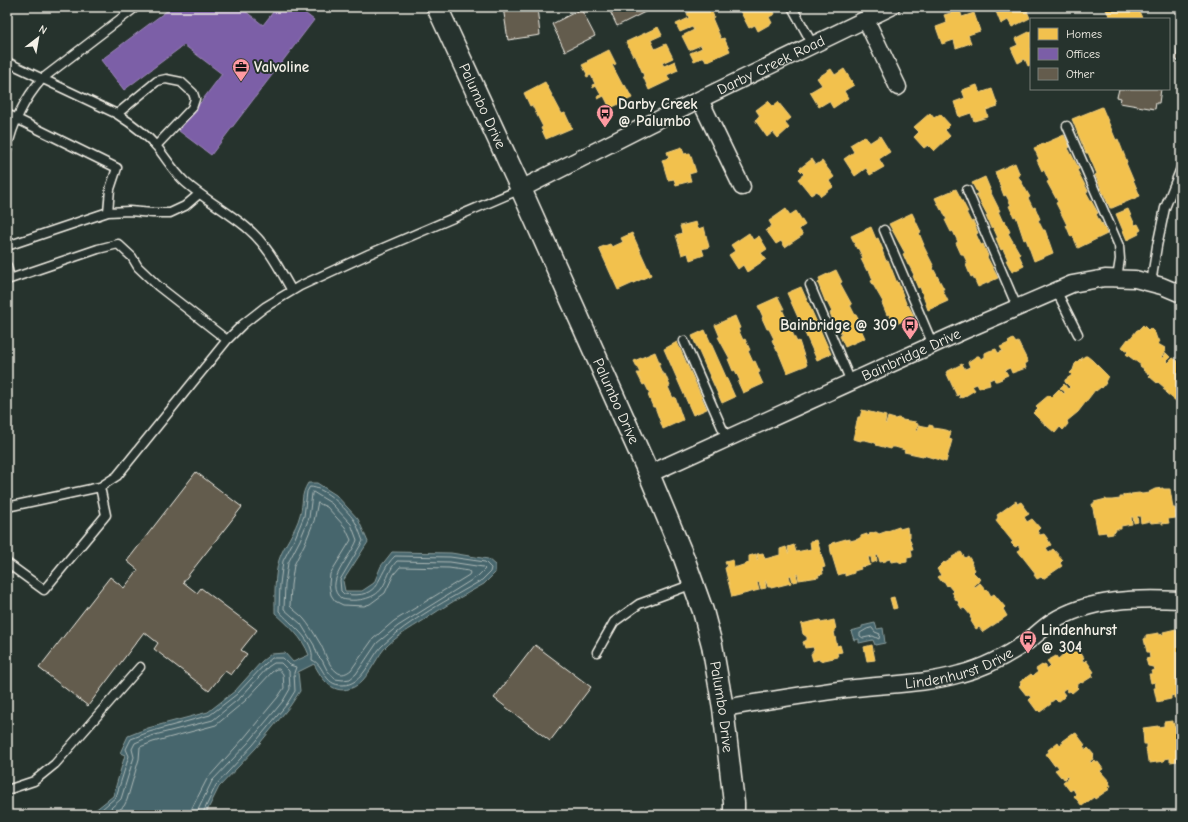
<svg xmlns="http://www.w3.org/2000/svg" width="1188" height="822" viewBox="0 0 1188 822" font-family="'Comic Neue',sans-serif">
<rect width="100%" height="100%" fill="#26332d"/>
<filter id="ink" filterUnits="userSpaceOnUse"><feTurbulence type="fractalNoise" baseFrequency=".025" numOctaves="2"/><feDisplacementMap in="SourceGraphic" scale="8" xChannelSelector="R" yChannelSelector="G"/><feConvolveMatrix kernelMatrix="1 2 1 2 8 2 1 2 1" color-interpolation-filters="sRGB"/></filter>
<g filter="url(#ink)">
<path fill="#46666d" stroke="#8c9e9e" d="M 308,483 L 317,483 L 336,495 L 358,519 L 368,542 L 343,581 L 345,591 L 362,591 L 374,583 L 381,566 L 392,552 L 451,553 L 488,559 L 495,565 L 495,573 L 484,584 C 464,595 443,607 424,620 C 410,629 395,637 384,649 C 375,660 367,681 354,687 C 333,697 322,679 314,664 L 298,672 L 300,691 L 290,706 L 256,748 L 219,787 L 205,815 L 89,815 L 113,796 L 125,755 L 120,753 L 128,736 L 148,728 L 208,712 L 235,691 L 262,661 L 271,654 L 285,653 L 293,662 L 309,655 C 303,638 288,625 275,613 C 275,596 274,577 279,560 C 283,546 296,531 300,515 C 304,502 300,496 308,483 Z
M 875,623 L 877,629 L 883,628 L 885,643 L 875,645 L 873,640 L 859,643 L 859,639 L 854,640 L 851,631 L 862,628 L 862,626 Z"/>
<path fill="#f2c14e" stroke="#f3cf7c" d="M 700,7 L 710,7 L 714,17 L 712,18 L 721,39 L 724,38 L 730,51 L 708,61 L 706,61 L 704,57 L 694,61 L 690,53 L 702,48 L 701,45 L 689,50 L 682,36 L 694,30 L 692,27 L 680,32 L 676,24 L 689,18 L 687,13 Z
M 743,7 L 772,7 L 775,14 L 769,17 L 772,23 L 758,31 L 755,25 L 749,28 L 739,9 Z
M 1000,7 L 1033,7 L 1033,8 L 1027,11 L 1030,18 L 1012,27 L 1008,20 L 1001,24 L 995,9 Z
M 1111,7 L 1144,7 L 1145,8 L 1139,11 L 1142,18 L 1140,19 L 1111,19 L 1106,10 Z
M 960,10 L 962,17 L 974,13 L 980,31 L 968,35 L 971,43 L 956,48 L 954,40 L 942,44 L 936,27 L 947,23 L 944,15 Z
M 658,27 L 662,35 L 651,40 L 655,49 L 666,44 L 673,58 L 662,63 L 664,66 L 675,61 L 678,70 L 667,75 L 670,80 L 649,90 L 643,76 L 644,76 L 635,55 L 633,56 L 626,42 Z
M 1031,31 L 1031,65 L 1028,66 L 1025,59 L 1018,63 L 1011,48 L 1018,45 L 1015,39 Z
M 609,50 L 616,64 L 612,65 L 623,86 L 625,85 L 632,98 L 604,111 L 603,109 L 609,106 L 604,96 L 598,99 L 597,97 L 601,95 L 596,86 L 593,88 L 592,85 L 595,84 L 591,75 L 587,77 L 586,75 L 587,74 L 582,65 L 588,62 L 587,61 Z
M 831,69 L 835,75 L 844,69 L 854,85 L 844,91 L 848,98 L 833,108 L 829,101 L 819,107 L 810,92 L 822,85 L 817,78 Z
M 545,82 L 562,114 L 565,113 L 572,128 L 546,139 L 541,128 L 543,127 L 532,105 L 530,106 L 524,93 Z
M 977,85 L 980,93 L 992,89 L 998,106 L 986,110 L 988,117 L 974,121 L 971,113 L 959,117 L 954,102 L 965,98 L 962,90 Z
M 768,101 L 773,106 L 778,102 L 791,118 L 785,123 L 789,128 L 778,138 L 773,132 L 767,137 L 755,120 L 760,116 L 756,110 Z
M 1102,107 L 1116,140 L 1118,139 L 1127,162 L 1126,163 L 1140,196 L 1112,208 L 1110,208 L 1095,175 L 1097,174 L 1088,153 L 1086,153 L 1072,119 Z
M 930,113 L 934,118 L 940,114 L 950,125 L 945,130 L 950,136 L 934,151 L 928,145 L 924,148 L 914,137 L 919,132 L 914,127 Z
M 1064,135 L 1070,147 L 1068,148 L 1079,169 L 1077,170 L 1088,191 L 1086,192 L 1098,213 L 1096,214 L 1101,224 L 1102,223 L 1107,234 L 1078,248 L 1073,236 L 1071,237 L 1066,225 L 1067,225 L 1056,203 L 1058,202 L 1047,182 L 1049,181 L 1044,170 L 1042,171 L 1037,160 L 1039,159 L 1034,148 Z
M 865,136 L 869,143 L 880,136 L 890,152 L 879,159 L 884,167 L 870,175 L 866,168 L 855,176 L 844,159 L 854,152 L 850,145 Z
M 682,147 L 684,154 L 690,153 L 696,172 L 689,174 L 691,181 L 676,185 L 674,179 L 668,180 L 662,160 L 669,158 L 667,152 Z
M 812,159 L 816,165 L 822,161 L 834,177 L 829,181 L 833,187 L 821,196 L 817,191 L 811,195 L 798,179 L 804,174 L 799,169 Z
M 1015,163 L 1020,175 L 1018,176 L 1030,197 L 1028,198 L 1033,208 L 1035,207 L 1040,219 L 1038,220 L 1043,230 L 1045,230 L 1053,253 L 1034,261 L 1026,239 L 1024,240 L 1016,216 L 1014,217 L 1009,206 L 1011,205 L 1006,195 L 1004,196 L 995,172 Z
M 985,177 L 990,189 L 989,189 L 1000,211 L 998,211 L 1003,222 L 1005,221 L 1010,232 L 1008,233 L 1020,254 L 1019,255 L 1024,266 L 1012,272 L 1006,260 L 1008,260 L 1003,249 L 1001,250 L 996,238 L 998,238 L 993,227 L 991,228 L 986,216 L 988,216 L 976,194 L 978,194 L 972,183 Z
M 956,189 L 968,212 L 966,212 L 971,222 L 973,221 L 978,233 L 976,234 L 981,245 L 983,244 L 988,256 L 987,257 L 998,278 L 978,287 L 973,276 L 971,277 L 966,265 L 968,264 L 963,254 L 961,254 L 956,243 L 958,242 L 953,231 L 951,232 L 945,220 L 947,220 L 942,209 L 941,210 L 935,198 Z
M 786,209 L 790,215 L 796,211 L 805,225 L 799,229 L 803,235 L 785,247 L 781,241 L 776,244 L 766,230 L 772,226 L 769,221 Z
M 1128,209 L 1135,225 L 1138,224 L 1141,230 L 1138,232 L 1139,234 L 1127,240 L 1116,214 Z
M 912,213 L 921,232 L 919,233 L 924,245 L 923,245 L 934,267 L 933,268 L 944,289 L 942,289 L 948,301 L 928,310 L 920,287 L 918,288 L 913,276 L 914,275 L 909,265 L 908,265 L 903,254 L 905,253 L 889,224 Z
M 696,222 L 698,229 L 704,227 L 709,247 L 702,249 L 704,255 L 690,260 L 688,253 L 682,255 L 676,235 L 682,233 L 680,226 Z
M 871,227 L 876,239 L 878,238 L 883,250 L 882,250 L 886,261 L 888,260 L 897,283 L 898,282 L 907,306 L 908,305 L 914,316 L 894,325 L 889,314 L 887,315 L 882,303 L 883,302 L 871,281 L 873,280 L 869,270 L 867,271 L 861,259 L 863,258 L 858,248 L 857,249 L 851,236 Z
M 632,233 L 651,275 L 618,290 L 599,248 L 610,244 L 612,247 L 623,242 L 621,238 Z
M 749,233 L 753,240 L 759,236 L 767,249 L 761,253 L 766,259 L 747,272 L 743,265 L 738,269 L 729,255 L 735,251 L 731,245 Z
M 836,270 L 842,282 L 840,283 L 852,305 L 850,305 L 855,315 L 856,315 L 862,326 L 860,327 L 865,338 L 845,347 L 840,336 L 842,335 L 837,324 L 835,325 L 830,313 L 832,312 L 827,302 L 826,303 L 818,283 L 820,282 L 819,278 Z
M 801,287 L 831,354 L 817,360 L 787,293 Z
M 778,297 L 784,309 L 782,309 L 787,320 L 789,319 L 794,331 L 792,332 L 797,342 L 799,341 L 807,365 L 787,373 L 778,351 L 777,351 L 772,340 L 774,339 L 769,329 L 767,329 L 762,318 L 763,317 L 758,306 Z
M 735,316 L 740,328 L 738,329 L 743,340 L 745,339 L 750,350 L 748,351 L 753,362 L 755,361 L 760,372 L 758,373 L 763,384 L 743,393 L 738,382 L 740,381 L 735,370 L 733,371 L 728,359 L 730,359 L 718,337 L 720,337 L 715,325 Z
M 1143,325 L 1148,330 L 1150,328 L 1155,333 L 1157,339 L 1160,341 L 1158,344 L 1165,348 L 1164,349 L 1166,351 L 1161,357 L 1163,358 L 1166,353 L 1170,357 L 1166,361 L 1168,363 L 1173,358 L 1178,361 L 1178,362 L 1181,365 L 1181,405 L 1166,393 L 1167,392 L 1163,389 L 1165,388 L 1158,382 L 1157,383 L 1149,376 L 1150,375 L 1148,374 L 1143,370 L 1144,369 L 1140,366 L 1141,365 L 1126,354 L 1128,352 L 1122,347 L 1128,339 L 1129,340 L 1137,330 L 1138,330 Z
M 705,330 L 735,397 L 722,403 L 692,336 Z
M 1013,339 L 1016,343 L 1018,342 L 1028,362 L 1025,364 L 1026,368 L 1012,373 L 1010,368 L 1005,370 L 1008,375 L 1001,378 L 1002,379 L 997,381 L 995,381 L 994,378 L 989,380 L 990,385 L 979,388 L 977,384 L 972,386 L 975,390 L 962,398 L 962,397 L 960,398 L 959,394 L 957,396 L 946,372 L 962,364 L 965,369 L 970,367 L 968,362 L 977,356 L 979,356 L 981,359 L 985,357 L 985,353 L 989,351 L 996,349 L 998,353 L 1003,351 L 1000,347 L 1009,343 L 1008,342 Z
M 677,342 L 707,409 L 693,415 L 664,349 Z
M 655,352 L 660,364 L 658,364 L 663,375 L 665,374 L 670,386 L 668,387 L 673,398 L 675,397 L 683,420 L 663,429 L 655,407 L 653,407 L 648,395 L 650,394 L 645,384 L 643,385 L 637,373 L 640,373 L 634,361 Z
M 1085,356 L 1087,356 L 1092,360 L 1108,376 L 1105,382 L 1106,383 L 1102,388 L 1101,387 L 1096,391 L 1095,390 L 1078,412 L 1067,421 L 1068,424 L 1063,430 L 1060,427 L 1055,433 L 1038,418 L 1033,413 L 1038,408 L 1036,406 L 1049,395 L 1051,397 L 1059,389 L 1064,394 L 1065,392 L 1060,388 L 1064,384 L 1068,389 L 1070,387 L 1065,382 L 1065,380 L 1072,375 L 1070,373 L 1073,370 L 1075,364 L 1080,359 L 1082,361 L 1081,359 Z
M 862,410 L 886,416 L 885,423 L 886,424 L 888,417 L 895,419 L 898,418 L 902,419 L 902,420 L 916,422 L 915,423 L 918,424 L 916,431 L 918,431 L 919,425 L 929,427 L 929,425 L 933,426 L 933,428 L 946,430 L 951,432 L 949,439 L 952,440 L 946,462 L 923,455 L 923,456 L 904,452 L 905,450 L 895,447 L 892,447 L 891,449 L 876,445 L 877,444 L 873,442 L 865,440 L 861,440 L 861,441 L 853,439 L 858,417 L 860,417 Z
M 1163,488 L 1163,489 L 1170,489 L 1173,508 L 1175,508 L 1176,518 L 1168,519 L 1169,523 L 1162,524 L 1162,522 L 1151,523 L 1150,521 L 1141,523 L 1140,516 L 1137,516 L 1138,522 L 1134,523 L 1133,517 L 1131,517 L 1132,524 L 1121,526 L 1121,529 L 1115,529 L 1116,531 L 1113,532 L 1113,534 L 1107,535 L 1106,532 L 1098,533 L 1092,504 L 1094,504 L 1094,502 L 1106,499 L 1106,500 L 1112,500 L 1120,499 L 1120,497 L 1123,497 L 1123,495 L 1130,494 L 1130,496 L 1131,495 L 1131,494 L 1139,493 L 1142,494 L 1150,493 L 1149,492 L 1155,489 Z
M 1016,501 L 1017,504 L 1021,502 L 1024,506 L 1023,506 L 1029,514 L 1024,517 L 1027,522 L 1032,519 L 1040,528 L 1037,531 L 1040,535 L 1044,534 L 1047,538 L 1051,545 L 1046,548 L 1049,552 L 1053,549 L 1063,560 L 1060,563 L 1062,566 L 1043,579 L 1041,577 L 1037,579 L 1034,575 L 1036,574 L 1018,551 L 1020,548 L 1018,545 L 1016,547 L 1014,546 L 1011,543 L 1013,542 L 996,521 L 998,517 L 997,515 Z
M 899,527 L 900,529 L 907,527 L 908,534 L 910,533 L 910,537 L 909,537 L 913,549 L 911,549 L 912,555 L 912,557 L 907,558 L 907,562 L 901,563 L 898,561 L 891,562 L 890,559 L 886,560 L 886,561 L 880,562 L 878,555 L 876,556 L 877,561 L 872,563 L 871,557 L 868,557 L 870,565 L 864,567 L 864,566 L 860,567 L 861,569 L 854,571 L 854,573 L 845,576 L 845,573 L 838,575 L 831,552 L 830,545 L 833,544 L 832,543 L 846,539 L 846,540 L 850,539 L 850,541 L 858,539 L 861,537 L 861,536 L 867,534 L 867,536 L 870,535 L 869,534 L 876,532 L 879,534 Z
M 817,540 L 825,567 L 822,568 L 823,574 L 818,575 L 819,577 L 799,580 L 798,574 L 796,574 L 798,581 L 793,582 L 791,575 L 789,576 L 791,583 L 771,588 L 771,587 L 768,587 L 766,581 L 765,581 L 766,588 L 761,589 L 759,582 L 757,583 L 759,590 L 732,597 L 725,568 L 727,567 L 725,562 L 733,560 L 734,567 L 737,567 L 749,563 L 749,556 L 756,554 L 757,560 L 758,559 L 757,554 L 763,553 L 765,559 L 780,555 L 780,549 L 786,547 L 788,553 L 789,553 L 788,547 L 794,545 L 796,552 L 811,549 L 810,541 Z
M 961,552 L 965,558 L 968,556 L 972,562 L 971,563 L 975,570 L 973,572 L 979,578 L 980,581 L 974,585 L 975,587 L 980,583 L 986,590 L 987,589 L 991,596 L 994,594 L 1005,607 L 1003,609 L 1007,616 L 983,632 L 979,627 L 976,629 L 971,621 L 972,620 L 970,617 L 971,616 L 966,610 L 964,608 L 962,609 L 958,603 L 959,602 L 958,601 L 957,601 L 953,596 L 954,595 L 952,592 L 953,591 L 948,585 L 947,586 L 944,581 L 942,582 L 938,577 L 941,575 L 937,569 L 944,562 L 945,563 L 953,558 L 952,557 Z
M 894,597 L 897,608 L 893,609 L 890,598 Z
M 820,620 L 821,623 L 834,620 L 836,629 L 835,630 L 835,632 L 834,632 L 837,646 L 840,645 L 842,652 L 837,653 L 838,657 L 820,661 L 819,659 L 813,661 L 811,654 L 814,650 L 813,647 L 805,648 L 803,642 L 807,640 L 807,637 L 803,634 L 801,624 Z
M 1176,629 L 1177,631 L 1180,631 L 1181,637 L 1181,697 L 1174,698 L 1174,695 L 1171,696 L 1171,699 L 1157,702 L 1154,688 L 1156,688 L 1155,682 L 1151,683 L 1149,674 L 1152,674 L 1151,671 L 1155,670 L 1154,667 L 1148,666 L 1146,659 L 1150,658 L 1149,652 L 1147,652 L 1144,639 L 1146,638 L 1146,635 L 1159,633 L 1159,635 L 1164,634 L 1163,632 Z
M 872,645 L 875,660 L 867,661 L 864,647 Z
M 1074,645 L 1075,647 L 1077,647 L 1084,658 L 1082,659 L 1084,662 L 1086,660 L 1094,672 L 1092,673 L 1093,676 L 1082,683 L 1081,682 L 1076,686 L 1078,688 L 1072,693 L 1070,691 L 1068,692 L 1066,688 L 1062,691 L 1065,695 L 1063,696 L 1064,697 L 1058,702 L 1055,699 L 1050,703 L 1051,704 L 1040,712 L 1038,710 L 1037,711 L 1029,700 L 1031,698 L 1029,695 L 1027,696 L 1019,686 L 1021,684 L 1020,682 L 1031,674 L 1033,676 L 1034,675 L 1038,672 L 1036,669 L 1042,665 L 1043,666 L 1045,665 L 1048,669 L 1051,666 L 1047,661 L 1056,656 L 1058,659 Z
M 1180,720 L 1181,720 L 1181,753 L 1179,754 L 1180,758 L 1178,759 L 1178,761 L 1170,762 L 1170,758 L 1164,759 L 1164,761 L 1150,763 L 1150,761 L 1148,761 L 1146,748 L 1147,748 L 1147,744 L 1144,744 L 1143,731 L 1144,731 L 1143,728 L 1158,726 L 1158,727 L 1164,726 L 1164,722 L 1172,721 L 1172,724 L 1174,723 L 1174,727 L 1178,726 L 1178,722 L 1180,722 Z
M 1073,733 L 1074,734 L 1076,733 L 1085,745 L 1083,746 L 1086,750 L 1088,748 L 1094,755 L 1092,757 L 1093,759 L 1090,761 L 1091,763 L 1094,760 L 1096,763 L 1098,762 L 1103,769 L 1100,771 L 1110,782 L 1109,783 L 1111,786 L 1108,787 L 1110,789 L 1105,792 L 1095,799 L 1094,797 L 1082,806 L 1074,796 L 1076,794 L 1073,789 L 1070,791 L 1063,782 L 1068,778 L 1067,776 L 1064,779 L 1062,776 L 1061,777 L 1055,770 L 1059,768 L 1056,764 L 1054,765 L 1046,754 L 1049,752 L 1048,750 L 1058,742 L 1060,745 L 1064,742 L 1062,741 Z"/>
<path fill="#7b5ea7" stroke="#9f8aba" d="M 172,7 L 240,7 L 263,25 L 277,7 L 297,7 L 314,20 L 211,155 L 179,131 L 222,74 L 184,45 L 124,90 L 101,60 Z"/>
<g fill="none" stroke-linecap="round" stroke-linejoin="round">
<path stroke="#aeb9b7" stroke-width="1" d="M 310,487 C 325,487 346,509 354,520 C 358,526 360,534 363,541 L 340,580 L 341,591 L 344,594 C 383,600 375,575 395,556 L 450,557 L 485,562 L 491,568 L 490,572 L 482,580 C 450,599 408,620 382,646 C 370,658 363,685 343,685 C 323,686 325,665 312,660 C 315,640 290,624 279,611 L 280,584 L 283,561 L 295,538 L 304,516 L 307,492 Z
M 313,492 L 331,503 L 351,524 L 357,540 C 352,556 321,584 342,599 C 354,602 374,600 382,588 C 388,579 389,569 397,561 L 450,562 L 483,567 L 485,569 L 478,576 L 398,626 L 377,643 L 356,674 L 350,679 L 343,680 L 335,679 L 327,670 L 322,660 L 318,656 L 314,645 L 301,624 L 284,609 L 285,584 L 288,563 L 300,540 L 309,518 L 312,494 Z
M 318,503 L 327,507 L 345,527 L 351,540 L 330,574 L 329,584 L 331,595 L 335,601 L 343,605 L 364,606 L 370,604 L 385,593 L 394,574 L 400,567 L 449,568 L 469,571 L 470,573 L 469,575 L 394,621 L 373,639 L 351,670 C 347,673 342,676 337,672 C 327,665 325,650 318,640 C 314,633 309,625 304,619 C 300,614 294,611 290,606 L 291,585 L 294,565 L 305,543 L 314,521 Z
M 872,628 L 875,632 L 880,634 L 879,639 L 873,636 L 863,638 L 860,636 L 860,633 L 867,629 Z
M 95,815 L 116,797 L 129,756 L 126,749 L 131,739 L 149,732 L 210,715 L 237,694 L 265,664 L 272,658 L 283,658 L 290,665 L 296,667 L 294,673 L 295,691 L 287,704 L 253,745 L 216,785 L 202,815
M 103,815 L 121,799 L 134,757 L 132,749 L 135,743 L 151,736 L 213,720 L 241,697 L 268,667 L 274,663 L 281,663 L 289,671 L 290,689 L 283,701 L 249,742 L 212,781 L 198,810 L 197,815
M 113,815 L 124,806 L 127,800 L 139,759 L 140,747 L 153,742 L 216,725 L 245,701 L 272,672 L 276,669 L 279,669 L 283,674 L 284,688 L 278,697 L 244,738 L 207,779 L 192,808 L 191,815"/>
</g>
<path fill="#645c4d" stroke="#f4f1e8" d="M 503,7 L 537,7 L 540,35 L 508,40 Z
M 608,7 L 645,7 L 647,11 L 617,26 Z
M 581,9 L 595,36 L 565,51 L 552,24 Z
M 1181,31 L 1181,64 L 1180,64 L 1180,61 L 1176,60 L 1178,38 L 1180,38 Z
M 1119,89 L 1161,89 L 1159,103 L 1156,103 L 1155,109 L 1120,103 L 1121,98 L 1117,97 Z
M 196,472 L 242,507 L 183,582 L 197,593 L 201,588 L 257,630 L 241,650 L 247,654 L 231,675 L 225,671 L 209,691 L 154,649 L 158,643 L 144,632 L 88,706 L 39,668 L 110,577 L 124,588 L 138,570 L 127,561 Z
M 535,645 L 591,687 L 550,741 L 494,698 Z"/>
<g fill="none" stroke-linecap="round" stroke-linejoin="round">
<g stroke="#f4f1e8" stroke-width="11">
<path id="service" d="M 792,7 L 813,45
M 7,62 L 117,114 C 131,123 146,134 157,147 C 166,158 174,172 185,182 C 204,199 227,211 246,227 C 267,244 279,268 292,291
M 7,114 L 117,168 L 110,189 L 108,212
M 117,114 L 157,81 L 166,79 L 181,82 L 193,93 L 195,99 L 192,108 L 156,146
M 1067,126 L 1119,246 L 1120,259 L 1117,278
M 7,150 C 12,124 25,98 42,79 L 136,7
M 967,190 L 1017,307
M 884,230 L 933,345
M 7,246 L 108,212 L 129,211 L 153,213 L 170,213 L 185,206 L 199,194
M 7,266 L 10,279
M 7,280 L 98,249 L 118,244 L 132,257 L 138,267 L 158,286 L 227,340
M 1151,283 L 1157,246 L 1165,208 L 1181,168
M 810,285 L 851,382
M 1056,290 L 1078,334
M 684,341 L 727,439
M 7,507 L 100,487 L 117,476 L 227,340 L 242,325 L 265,307 L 300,286 L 369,254 L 521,189
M 7,563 L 44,590 L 106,515 L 100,487
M 597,652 L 614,622 L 639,604 L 693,584
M 7,790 L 34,781 L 55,764 L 140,667"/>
</g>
<g stroke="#f4f1e8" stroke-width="19">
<g id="minor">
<path d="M 866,20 L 898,87"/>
<path d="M 700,100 L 742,187"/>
<path id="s1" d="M 521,189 L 649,124 L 891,7"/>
<path id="s2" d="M 649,474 L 963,331 L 1072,284 L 1105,278 L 1135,279 L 1162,286 L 1181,294"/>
<path id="s3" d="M 723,708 C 767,701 811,693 855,688 C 890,684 926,684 960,674 C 984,668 1008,655 1028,641 C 1036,635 1043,628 1052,622 C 1090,598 1137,598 1181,600"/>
</g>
</g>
<g stroke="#f4f1e8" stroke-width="23">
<g id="tertiary">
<path id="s4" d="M 437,7 L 521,189 L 649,474 L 684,558 L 703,611 L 712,645 L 723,708 L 734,803 L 734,815"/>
</g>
</g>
<use href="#service" stroke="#26332d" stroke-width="8"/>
<use href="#minor" stroke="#26332d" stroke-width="16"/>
<use href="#tertiary" stroke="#26332d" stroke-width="20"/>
</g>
</g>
<defs>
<g id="office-pin" transform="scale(0.9)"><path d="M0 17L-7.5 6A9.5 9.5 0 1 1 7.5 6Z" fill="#ff9aa2" stroke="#26332d"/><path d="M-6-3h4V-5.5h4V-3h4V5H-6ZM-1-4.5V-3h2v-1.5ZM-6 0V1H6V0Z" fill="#111"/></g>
<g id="bus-pin" transform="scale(0.9)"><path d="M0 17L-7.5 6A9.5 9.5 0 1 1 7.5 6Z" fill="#ff9aa2" stroke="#26332d"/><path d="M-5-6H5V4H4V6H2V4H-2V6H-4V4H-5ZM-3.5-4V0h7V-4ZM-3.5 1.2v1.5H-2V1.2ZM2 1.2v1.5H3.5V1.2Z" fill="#111"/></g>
</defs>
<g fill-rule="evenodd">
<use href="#office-pin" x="241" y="67"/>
<use href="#bus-pin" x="605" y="113"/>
<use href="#bus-pin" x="910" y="325"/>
<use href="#bus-pin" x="1028" y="639"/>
</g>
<g text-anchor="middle" stroke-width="4" stroke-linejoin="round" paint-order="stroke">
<g font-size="15" fill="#f4f1e8" stroke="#26332d">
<text dy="5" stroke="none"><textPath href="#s1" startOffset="279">Darby Creek Road</textPath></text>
<text dy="5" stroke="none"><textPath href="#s4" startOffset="109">Palumbo Drive</textPath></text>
<text dy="5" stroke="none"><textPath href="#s2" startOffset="288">Bainbridge Drive</textPath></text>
<text dy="5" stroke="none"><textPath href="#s4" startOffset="433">Palumbo Drive</textPath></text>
<text dy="5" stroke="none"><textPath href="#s3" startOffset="240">Lindenhurst Drive</textPath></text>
<text dy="5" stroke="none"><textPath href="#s4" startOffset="758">Palumbo Drive</textPath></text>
</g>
<g font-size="15" font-weight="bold" fill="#f4f1e8" stroke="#26332d" text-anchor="start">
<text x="254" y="72">Valvoline</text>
<text x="618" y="109">Darby Creek<tspan x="618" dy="17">@ Palumbo</tspan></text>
<text x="897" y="330" text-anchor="end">Bainbridge @ 309</text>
<text x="1041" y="635">Lindenhurst<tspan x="1041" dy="17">@ 304</tspan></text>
</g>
</g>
<rect width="1188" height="822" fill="none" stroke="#26332d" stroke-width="24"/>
<rect x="12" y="12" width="1164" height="798" fill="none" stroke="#f4f1e8" stroke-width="1.5" filter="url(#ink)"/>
<rect x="1030" y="18" width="140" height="72" fill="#26332d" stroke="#787f78"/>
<rect x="1038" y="28" width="20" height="12" fill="#f2c14e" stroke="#787f78"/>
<text x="1066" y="38" font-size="12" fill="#f4f1e8">Homes</text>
<rect x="1038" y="48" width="20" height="12" fill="#7b5ea7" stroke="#787f78"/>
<text x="1066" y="58" font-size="12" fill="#f4f1e8">Offices</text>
<rect x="1038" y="68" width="20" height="12" fill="#645c4d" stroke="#787f78"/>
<text x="1066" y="78" font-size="12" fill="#f4f1e8">Other</text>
<g transform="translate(38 38) rotate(31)" stroke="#26332d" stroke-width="3" paint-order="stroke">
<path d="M0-3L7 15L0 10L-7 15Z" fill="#f4f1e8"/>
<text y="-6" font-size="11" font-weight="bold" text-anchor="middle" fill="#f4f1e8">N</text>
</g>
</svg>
